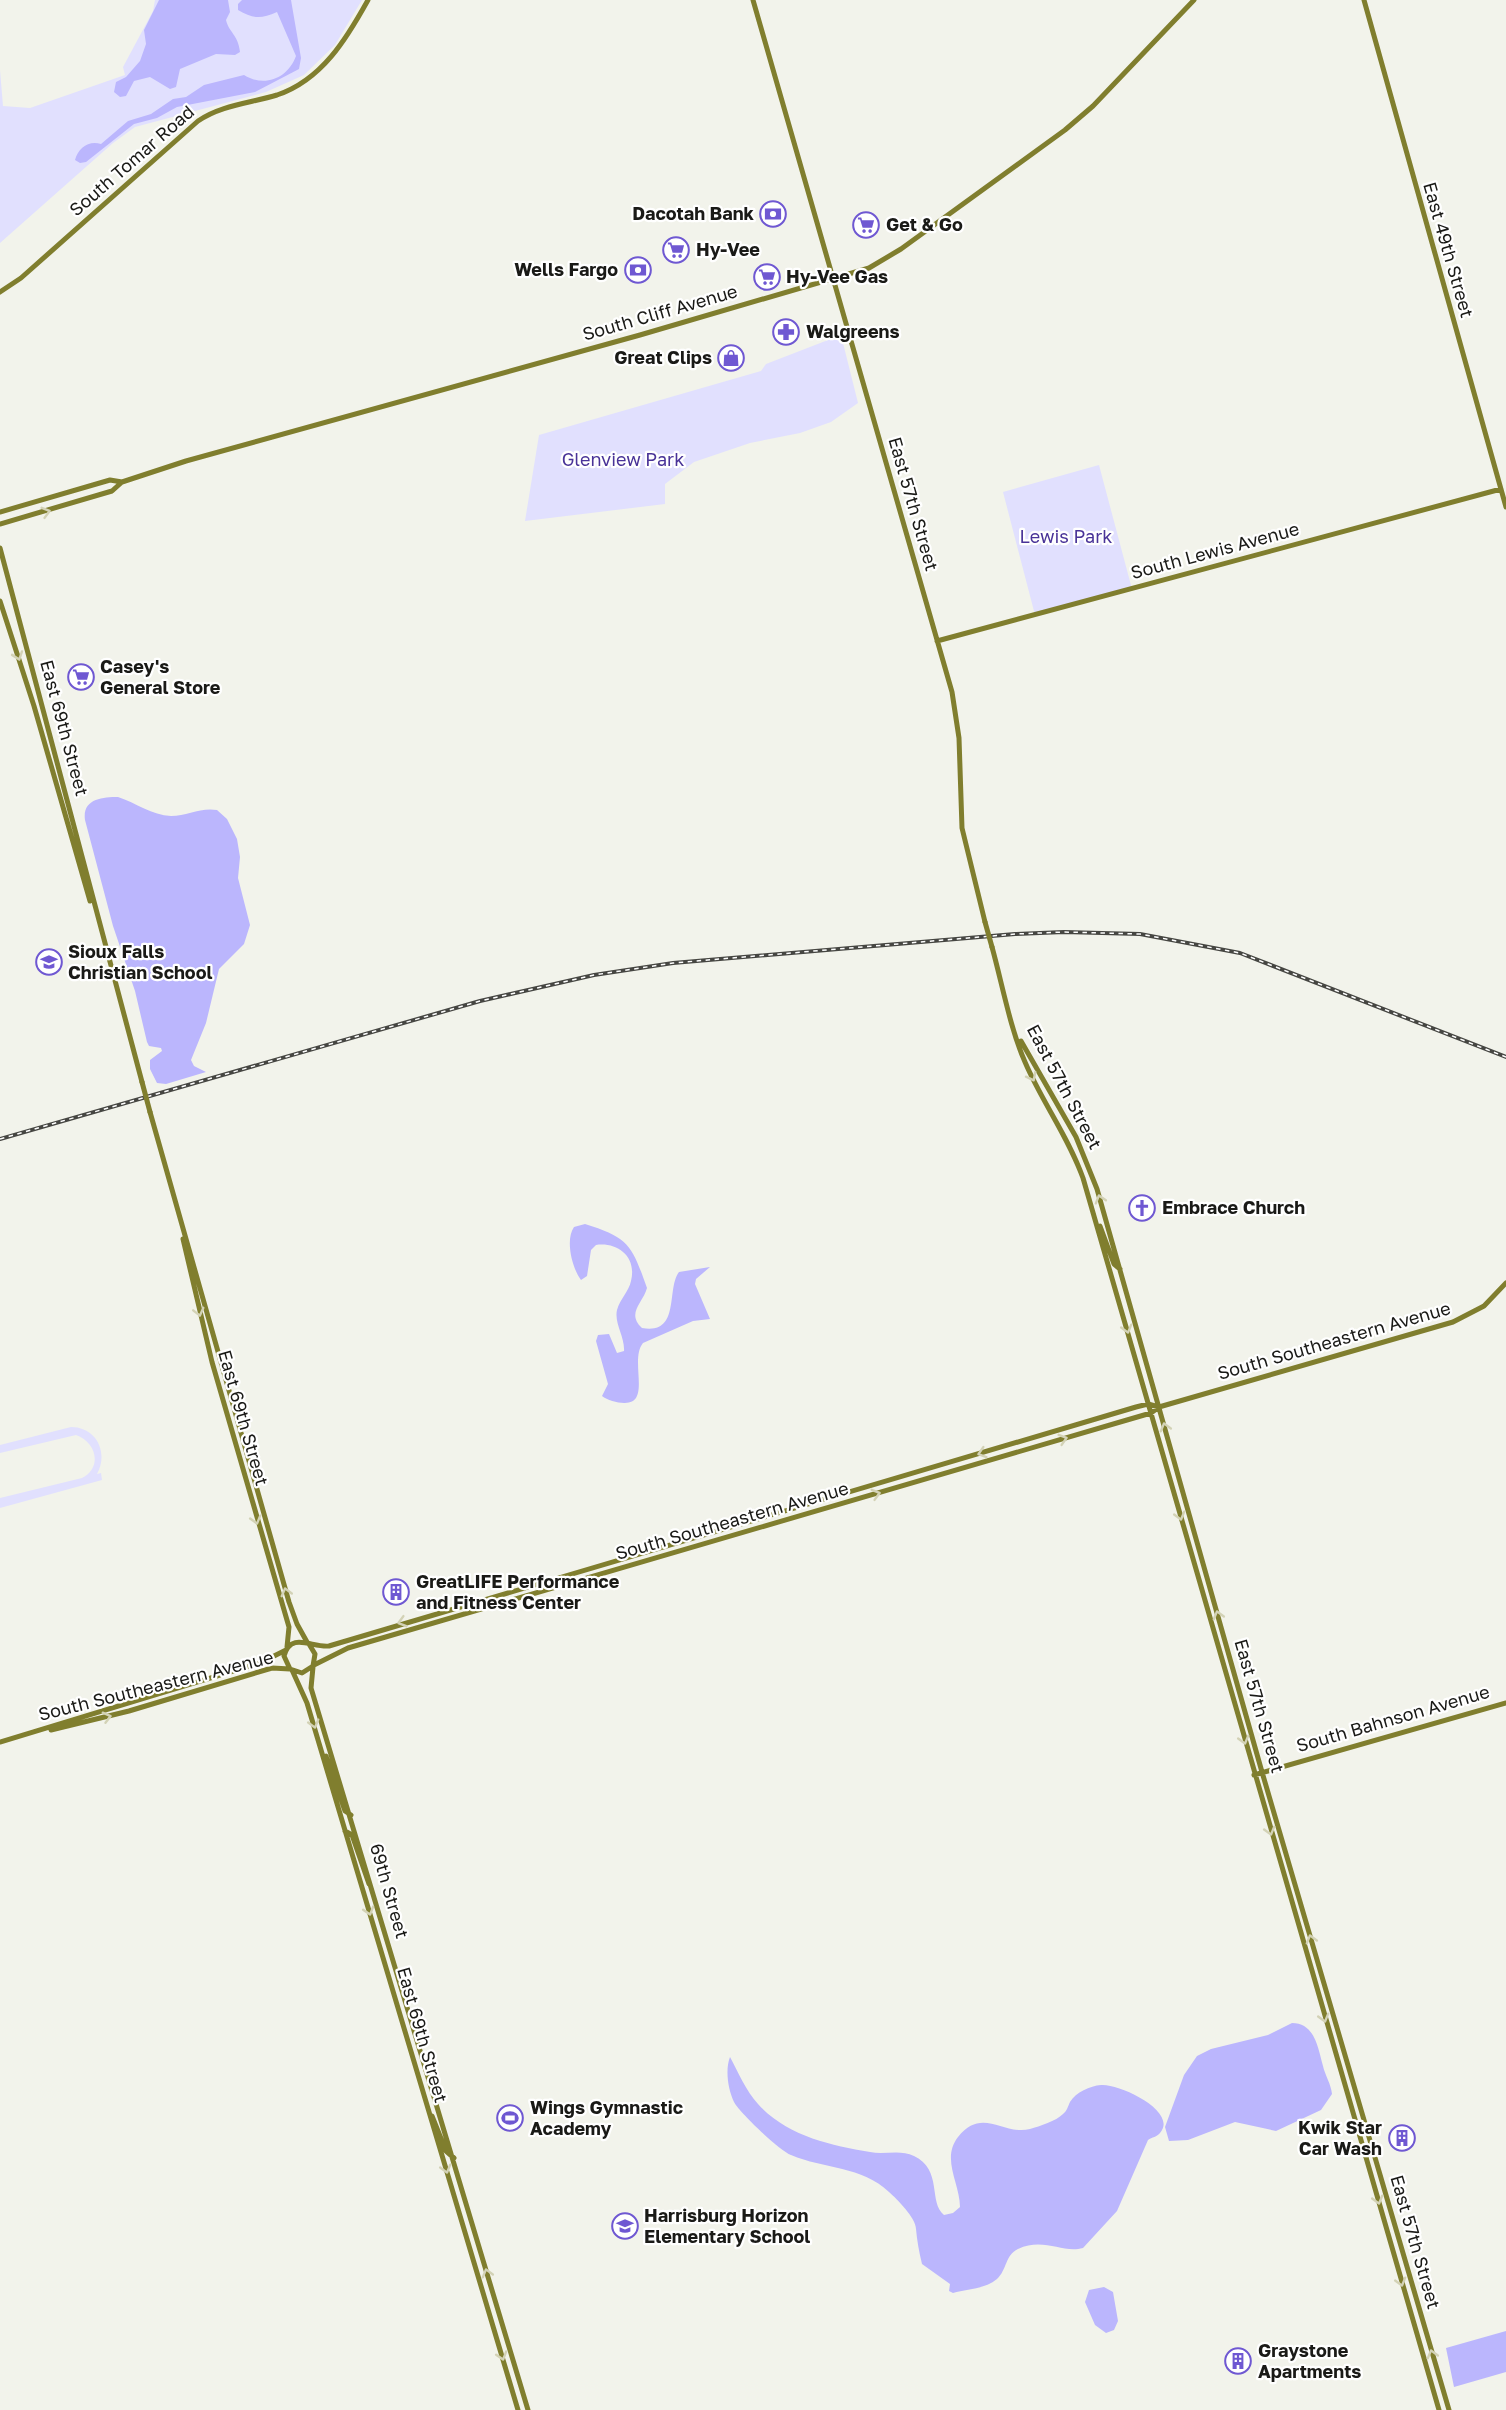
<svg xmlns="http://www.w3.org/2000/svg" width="1506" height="2410" viewBox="0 0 1506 2410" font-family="'Golos Text',sans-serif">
<rect width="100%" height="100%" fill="#f2f3eb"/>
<path fill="#e1e0fe" d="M 155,0 L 362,0 L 335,45 L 304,75 L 266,92 L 135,127 L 113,143 L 0,243 L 0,70 L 3,106 L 30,108 L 125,75 L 123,67 L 153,11 Z
M 841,335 L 858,403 L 831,422 L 800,433 L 750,443 L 694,462 L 665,484 L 665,504 L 525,521 L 539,435 L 761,371 L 766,364 Z
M 1099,465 L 1132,589 L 1035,615 L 1003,492 Z
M 71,1427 C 96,1427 109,1452 97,1474 L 101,1473 L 102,1480 L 0,1508 L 0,1498 L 82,1478 C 103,1467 96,1442 76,1435 L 0,1453 L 0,1445 Z"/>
<path fill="#bbb6fd" d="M 159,0 L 228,0 L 230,12 L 226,20 C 229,33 238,34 240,52 L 235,55 L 216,54 L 180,69 L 176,87 L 170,89 L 150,77 L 134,81 L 126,96 L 120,97 L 114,92 L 116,82 L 126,77 L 140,61 L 146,44 L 144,30 Z
M 242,0 L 291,0 L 301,58 L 299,69 L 255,92 L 177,107 L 157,118 L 134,124 L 86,162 L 80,163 L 75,160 C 78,148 89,140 101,144 L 128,121 L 151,114 L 173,99 L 186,97 L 204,85 L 244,75 C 265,88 288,78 296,56 L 277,12 C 261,19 253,19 238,10 L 238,4 Z
M 118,797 C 136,803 152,815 171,816 C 187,816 201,807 217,810 L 227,819 L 237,839 L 240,857 L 238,878 L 250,925 L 244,944 L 219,969 L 206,1023 L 191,1060 L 194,1066 L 206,1072 L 166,1084 L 157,1083 L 150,1069 L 150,1060 L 162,1051 L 161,1048 L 149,1046 L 147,1042 L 135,991 L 113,926 L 85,820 C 82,799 102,797 118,797 Z
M 585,1224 C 630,1238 632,1246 647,1288 C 643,1303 626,1313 642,1328 C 681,1335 666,1289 679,1272 L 710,1267 L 696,1279 L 695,1284 L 710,1319 L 693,1321 L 643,1343 C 629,1360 652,1404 624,1403 C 617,1403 607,1400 602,1396 L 608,1384 L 596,1341 L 598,1335 L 609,1334 L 617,1353 L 624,1351 C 625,1337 614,1323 617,1310 C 620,1299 629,1291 631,1281 C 637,1257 618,1242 596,1245 L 591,1250 L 587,1276 L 581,1280 C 572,1268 565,1240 574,1227 Z
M 1292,2023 C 1315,2023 1318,2048 1323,2066 C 1325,2075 1331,2084 1332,2094 L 1321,2110 L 1276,2131 L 1235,2122 L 1188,2140 L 1169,2141 L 1165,2127 L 1184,2075 L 1197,2056 L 1211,2049 L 1268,2035 Z
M 730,2057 C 738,2072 746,2091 758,2104 C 787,2136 830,2145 870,2152 C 885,2155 900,2149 914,2156 C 943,2170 928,2202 944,2215 L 953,2213 L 960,2207 C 960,2183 941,2159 958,2137 C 982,2106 1004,2136 1030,2129 C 1040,2126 1056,2121 1063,2114 C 1067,2111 1068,2106 1070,2102 C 1076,2092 1090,2086 1101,2085 C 1118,2083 1179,2111 1160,2133 C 1157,2137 1152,2137 1148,2140 L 1117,2211 L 1083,2248 C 1063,2254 1044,2237 1018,2249 C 1005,2255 1007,2270 997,2279 C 985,2289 967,2289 953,2293 L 949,2291 L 950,2284 L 922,2264 C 919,2252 917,2240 916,2229 C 916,2218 897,2199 889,2192 C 862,2166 824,2169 791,2155 C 779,2150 740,2113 734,2102 C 728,2089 725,2070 730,2057 Z
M 1104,2287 L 1113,2292 L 1118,2321 L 1114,2330 L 1106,2333 L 1095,2325 L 1085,2302 L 1089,2290 Z
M 1506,2331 L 1506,2372 L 1454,2387 L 1446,2348 Z"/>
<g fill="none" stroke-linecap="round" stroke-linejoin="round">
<path stroke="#807e2e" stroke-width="5" d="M 753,0 L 952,692 L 959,738 L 962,828 L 985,922
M 1364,0 L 1506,507
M 0,292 L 21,278 L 198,121 C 221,105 251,103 277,95 C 322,80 347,38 368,0
M 0,512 L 110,480 L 122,482
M 0,524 L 112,491 L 122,482 L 186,461 L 640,335 L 869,268 L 901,249 L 1065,130 L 1093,106 L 1194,0
M 0,548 L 142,1082
M 0,601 L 34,706 L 90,901
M 937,641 L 1501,489
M 992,947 C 1002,983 1010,1028 1025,1062 C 1042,1102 1068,1136 1083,1178 L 1439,2410
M 1021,1041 L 1076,1137 L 1097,1189 L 1262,1772 L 1449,2410
M 150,1112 L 289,1602 L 297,1624 L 307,1642
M 1100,1226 L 1114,1264 L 1120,1269
M 183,1239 L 212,1362 L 289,1627 L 287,1647
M 309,1644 L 315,1654 L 313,1666 L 302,1673 L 290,1669 L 284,1656 C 291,1631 312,1648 329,1646 L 1136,1407 L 1148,1404 L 1159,1407
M 314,1665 L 348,1648 L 1127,1420 L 1151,1413 L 1159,1407 L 1453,1322 L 1484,1306 L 1506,1283
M 313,1667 L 311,1688 L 528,2410
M 292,1670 L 307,1703 L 518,2410
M 51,1730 L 129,1711 L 272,1668 L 290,1669
M 0,1742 L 260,1663 L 286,1650
M 326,1756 L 345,1811 L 351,1815
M 1254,1775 L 1506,1703
M 345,1831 L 352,1835 L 369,1884
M 432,2116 L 446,2151 L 454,2158"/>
<g stroke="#464642" stroke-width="4">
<path id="rail" d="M 0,1139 L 480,1001 L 594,975 L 673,963 L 1015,934 L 1064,932 L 1140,934 L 1240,953 L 1506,1057"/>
</g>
<use href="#rail" stroke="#fff" stroke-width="1.5" stroke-dasharray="4.5" stroke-linecap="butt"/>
<path stroke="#807e2e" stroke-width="5" d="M 985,922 L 992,947
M 142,1082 L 150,1112"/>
</g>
<defs><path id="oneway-chevron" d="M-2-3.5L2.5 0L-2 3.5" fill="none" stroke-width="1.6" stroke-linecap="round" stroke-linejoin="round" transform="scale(1.5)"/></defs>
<g stroke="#d3d2b6">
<use href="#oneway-chevron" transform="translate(46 512) rotate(-16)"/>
<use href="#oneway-chevron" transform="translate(18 656) rotate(71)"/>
<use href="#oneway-chevron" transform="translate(1032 1077) rotate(63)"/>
<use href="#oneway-chevron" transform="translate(1100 1199) rotate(-107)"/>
<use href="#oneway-chevron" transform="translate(199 1312) rotate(76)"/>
<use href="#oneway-chevron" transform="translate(1127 1329) rotate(74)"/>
<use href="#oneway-chevron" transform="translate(1165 1427) rotate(-106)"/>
<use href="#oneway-chevron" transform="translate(1063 1439) rotate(-17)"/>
<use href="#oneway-chevron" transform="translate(982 1453) rotate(163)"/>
<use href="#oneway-chevron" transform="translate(876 1494) rotate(-16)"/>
<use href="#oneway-chevron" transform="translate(1180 1516) rotate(74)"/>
<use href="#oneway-chevron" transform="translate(256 1520) rotate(74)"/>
<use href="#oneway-chevron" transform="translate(286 1592) rotate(-105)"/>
<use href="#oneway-chevron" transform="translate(1218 1615) rotate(-106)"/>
<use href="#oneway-chevron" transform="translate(402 1622) rotate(164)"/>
<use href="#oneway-chevron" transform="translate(107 1717) rotate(-15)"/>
<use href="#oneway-chevron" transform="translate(314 1724) rotate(74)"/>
<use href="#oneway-chevron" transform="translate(1244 1740) rotate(74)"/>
<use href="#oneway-chevron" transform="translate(1270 1831) rotate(74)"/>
<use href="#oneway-chevron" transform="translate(369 1911) rotate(73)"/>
<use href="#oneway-chevron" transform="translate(1311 1939) rotate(-106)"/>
<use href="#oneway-chevron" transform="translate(1324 2018) rotate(74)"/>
<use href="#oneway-chevron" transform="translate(446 2169) rotate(74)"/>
<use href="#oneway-chevron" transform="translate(1378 2200) rotate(74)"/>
<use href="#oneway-chevron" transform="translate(487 2273) rotate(-106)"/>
<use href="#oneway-chevron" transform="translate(1401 2282) rotate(74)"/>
<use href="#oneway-chevron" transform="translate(1432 2354) rotate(-106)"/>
<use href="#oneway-chevron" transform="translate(502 2356) rotate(73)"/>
</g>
<defs>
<g id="bank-ring" transform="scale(1.35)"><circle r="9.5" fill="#fff" stroke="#6f58d2" stroke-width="1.5"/><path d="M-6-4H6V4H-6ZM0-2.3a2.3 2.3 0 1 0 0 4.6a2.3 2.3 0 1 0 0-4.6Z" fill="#6f58d2"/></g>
<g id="supermarket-ring" transform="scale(1.35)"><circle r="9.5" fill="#fff" stroke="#6f58d2" stroke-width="1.5"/><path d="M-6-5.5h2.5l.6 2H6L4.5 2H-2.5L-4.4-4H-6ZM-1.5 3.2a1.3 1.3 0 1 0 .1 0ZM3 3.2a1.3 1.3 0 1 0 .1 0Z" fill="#6f58d2"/></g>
<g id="pharmacy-ring" transform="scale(1.35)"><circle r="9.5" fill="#fff" stroke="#6f58d2" stroke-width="1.5"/><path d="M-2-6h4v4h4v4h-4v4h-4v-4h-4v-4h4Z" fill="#6f58d2"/></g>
<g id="shop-ring" transform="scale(1.35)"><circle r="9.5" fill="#fff" stroke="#6f58d2" stroke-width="1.5"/><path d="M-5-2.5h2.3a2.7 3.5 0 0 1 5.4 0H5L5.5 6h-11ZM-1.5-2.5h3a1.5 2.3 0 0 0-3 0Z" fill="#6f58d2"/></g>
<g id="school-ring" transform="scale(1.35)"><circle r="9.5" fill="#fff" stroke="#6f58d2" stroke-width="1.5"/><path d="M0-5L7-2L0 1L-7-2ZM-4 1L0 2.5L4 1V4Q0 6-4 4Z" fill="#6f58d2"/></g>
<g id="church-ring" transform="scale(1.35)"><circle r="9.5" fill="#fff" stroke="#6f58d2" stroke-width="1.5"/><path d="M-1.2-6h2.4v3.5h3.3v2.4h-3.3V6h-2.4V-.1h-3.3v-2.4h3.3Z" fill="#6f58d2"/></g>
<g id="building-ring" transform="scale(1.35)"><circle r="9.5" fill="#fff" stroke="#6f58d2" stroke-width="1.5"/><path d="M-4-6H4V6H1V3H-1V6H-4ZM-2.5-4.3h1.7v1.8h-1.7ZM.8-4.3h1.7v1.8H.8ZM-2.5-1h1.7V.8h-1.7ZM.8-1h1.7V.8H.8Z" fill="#6f58d2"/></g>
<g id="stadium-ring" transform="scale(1.35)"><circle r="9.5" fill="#fff" stroke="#6f58d2" stroke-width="1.5"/><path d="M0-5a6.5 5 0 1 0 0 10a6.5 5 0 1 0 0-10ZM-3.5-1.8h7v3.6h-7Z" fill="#6f58d2"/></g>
</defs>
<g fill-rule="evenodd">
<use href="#bank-ring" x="773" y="214"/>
<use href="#supermarket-ring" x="866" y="225"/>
<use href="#supermarket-ring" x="676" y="250"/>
<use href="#bank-ring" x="638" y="270"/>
<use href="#supermarket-ring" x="767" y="277"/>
<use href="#pharmacy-ring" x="786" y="332"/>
<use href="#shop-ring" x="731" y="358"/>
<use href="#supermarket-ring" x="81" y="677"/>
<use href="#school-ring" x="49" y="962"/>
<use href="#church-ring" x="1142" y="1208"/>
<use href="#building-ring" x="396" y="1592"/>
<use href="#stadium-ring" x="510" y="2118"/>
<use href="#building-ring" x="1402" y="2138"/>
<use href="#school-ring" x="625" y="2226"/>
<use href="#building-ring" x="1238" y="2361"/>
</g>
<g text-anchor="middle" stroke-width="4.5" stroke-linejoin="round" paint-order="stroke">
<g font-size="18" fill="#1a1a17" stroke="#fff">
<text transform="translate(132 161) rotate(-41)" y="6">South Tomar Road</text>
<text transform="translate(1448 250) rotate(74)" y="6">East 49th Street</text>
<text transform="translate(660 313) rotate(-16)" y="6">South Cliff Avenue</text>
<text transform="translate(913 504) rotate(74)" y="6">East 57th Street</text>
<text transform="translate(1215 551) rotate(-15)" y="6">South Lewis Avenue</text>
<text transform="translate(64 728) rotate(75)" y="6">East 69th Street</text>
<text transform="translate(1064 1087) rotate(62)" y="6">East 57th Street</text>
<text transform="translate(1334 1341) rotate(-16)" y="6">South Southeastern Avenue</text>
<text transform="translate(243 1418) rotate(74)" y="6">East 69th Street</text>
<text transform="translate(732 1521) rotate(-16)" y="6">South Southeastern Avenue</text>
<text transform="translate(156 1686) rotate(-14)" y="6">South Southeastern Avenue</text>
<text transform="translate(1259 1706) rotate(74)" y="6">East 57th Street</text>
<text transform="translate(1393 1719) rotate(-16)" y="6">South Bahnson Avenue</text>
<text transform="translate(389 1891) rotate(74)" y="6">69th Street</text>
<text transform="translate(422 2035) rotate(74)" y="6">East 69th Street</text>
<text transform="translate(1415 2242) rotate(74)" y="6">East 57th Street</text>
</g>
<g font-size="18" font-weight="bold" fill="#1a1a17" stroke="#fff" text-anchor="start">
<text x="754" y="220" text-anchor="end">Dacotah Bank</text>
<text x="886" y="231">Get &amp; Go</text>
<text x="696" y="256">Hy-Vee</text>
<text x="618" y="276" text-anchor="end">Wells Fargo</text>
<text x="786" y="283">Hy-Vee Gas</text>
<text x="806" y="338">Walgreens</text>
<text x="712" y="364" text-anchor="end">Great Clips</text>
<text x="100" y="673">Casey's<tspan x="100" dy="21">General Store</tspan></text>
<text x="68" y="958">Sioux Falls<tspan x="68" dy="21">Christian School</tspan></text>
<text x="1162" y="1214">Embrace Church</text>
<text x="416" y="1588">GreatLIFE Performance<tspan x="416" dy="21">and Fitness Center</tspan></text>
<text x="530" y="2114">Wings Gymnastic<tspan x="530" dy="21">Academy</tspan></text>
<text x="1382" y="2134" text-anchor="end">Kwik Star<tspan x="1382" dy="21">Car Wash</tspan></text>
<text x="644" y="2222">Harrisburg Horizon<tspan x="644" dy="21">Elementary School</tspan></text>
<text x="1258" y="2357">Graystone<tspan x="1258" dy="21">Apartments</tspan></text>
</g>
<g font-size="18" fill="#493398" stroke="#fff">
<text x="623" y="466">Glenview Park</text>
<text x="1066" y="543">Lewis Park</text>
</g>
</g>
</svg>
